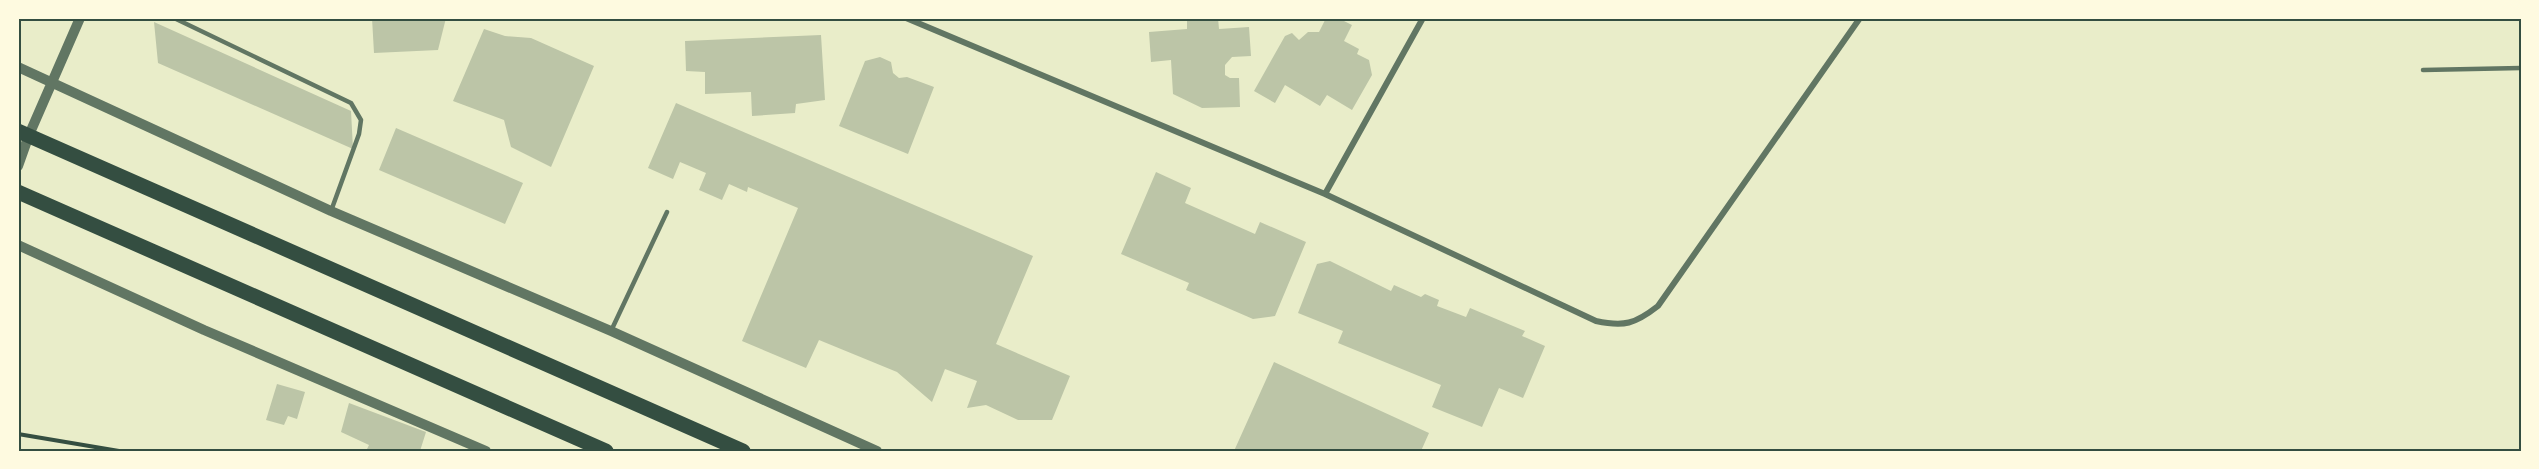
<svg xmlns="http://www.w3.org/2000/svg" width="2539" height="469" viewBox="0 0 2539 469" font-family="Karla,sans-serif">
<rect width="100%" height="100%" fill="#e9edc9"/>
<path fill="#bcc5a7" d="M 372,18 L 446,18 L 438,50 L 374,53 Z
M 1187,18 L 1218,18 L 1219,29 L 1249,27 L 1251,56 L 1232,57 L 1225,65 L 1225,75 L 1230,78 L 1239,78 L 1240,107 L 1202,108 L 1173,94 L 1171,60 L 1151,62 L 1149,32 L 1187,29 Z
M 1326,18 L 1338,18 L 1352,25 L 1344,41 L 1359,49 L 1357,54 L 1369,60 L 1372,75 L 1352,110 L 1327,95 L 1320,106 L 1285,85 L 1275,103 L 1254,91 L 1285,36 L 1292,33 L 1299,40 L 1308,32 L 1319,32 Z
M 154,22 L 351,111 L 353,149 L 158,63 Z
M 484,29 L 505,36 L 531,38 L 594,66 L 551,167 L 511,147 L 504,120 L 453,101 Z
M 821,35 L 825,100 L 796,104 L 795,113 L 752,116 L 751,92 L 705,94 L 705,72 L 686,71 L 685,41 Z
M 880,57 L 891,62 L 893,73 L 899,78 L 907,77 L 934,87 L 908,154 L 839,126 L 865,61 Z
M 676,103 L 1033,256 L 996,344 L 1070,376 L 1052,420 L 1018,420 L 986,405 L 967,408 L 977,381 L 945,369 L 932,402 L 897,372 L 819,340 L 806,368 L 742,341 L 798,208 L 748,187 L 747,192 L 729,184 L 722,200 L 699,190 L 706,173 L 680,162 L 673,179 L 648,168 Z
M 396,128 L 523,183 L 505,224 L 379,170 Z
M 1156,172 L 1191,188 L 1185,203 L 1255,234 L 1260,222 L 1306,242 L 1275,316 L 1253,319 L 1186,290 L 1189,283 L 1121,254 Z
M 1330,261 L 1391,291 L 1394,285 L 1421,297 L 1425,294 L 1439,300 L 1437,306 L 1466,317 L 1470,308 L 1525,331 L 1522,336 L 1545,346 L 1523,398 L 1499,388 L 1482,427 L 1432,407 L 1441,385 L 1338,343 L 1343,331 L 1298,313 L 1317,264 Z
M 1274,362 L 1429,433 L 1421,451 L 1234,451 Z
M 277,384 L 305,392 L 297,419 L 288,416 L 284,425 L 266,420 Z
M 349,403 L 426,432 L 420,451 L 366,451 L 369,445 L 341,432 Z"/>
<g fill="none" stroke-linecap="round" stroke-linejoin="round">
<path stroke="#344e41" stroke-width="4" d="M 18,434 L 119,451"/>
<path stroke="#617663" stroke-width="4.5" d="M 174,18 L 351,103 L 361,120 L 359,134 L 331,211
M 2423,70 L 2521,68
M 611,331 L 667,212"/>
<path stroke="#617663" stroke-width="6" d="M 906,18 L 1325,194 L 1596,321 C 1624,327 1635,324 1658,306 L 1860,18
M 1325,194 L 1423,18"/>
<path stroke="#617663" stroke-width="10" d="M 18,67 L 331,211 L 611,331 L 877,451
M 18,166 L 29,135 L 80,18
M 18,245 L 204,330 L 486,451"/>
<path stroke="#344e41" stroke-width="15" d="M 18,131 L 743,451
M 18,192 L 606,451"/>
</g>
<rect width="2539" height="469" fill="none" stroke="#fefae0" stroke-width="39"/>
<rect x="20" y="20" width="2500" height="430" fill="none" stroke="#344e41" stroke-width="2"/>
</svg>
